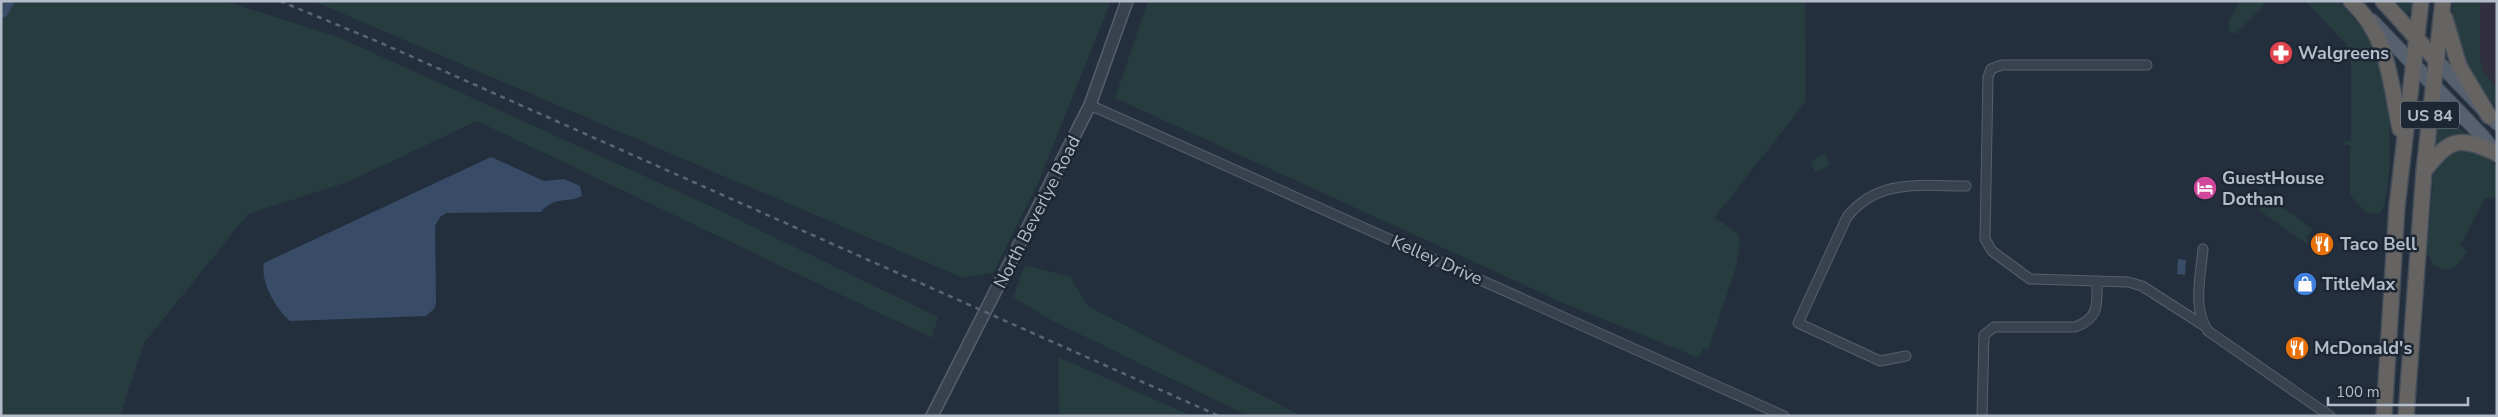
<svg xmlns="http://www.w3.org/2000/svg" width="2498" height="417" viewBox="0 0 2498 417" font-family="'Nunito Sans',sans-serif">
<rect width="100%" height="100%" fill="#242f3e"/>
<path fill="#32303f" d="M 2480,1 L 2497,1 L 2497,89 L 2484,72 L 2480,58 Z"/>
<path fill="#263c3f" d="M 1,1 L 225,1 L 338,37 L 706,204 L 938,317 L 932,338 L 477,121 L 348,182 L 248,214 L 144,343 L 120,416 L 1,416 Z
M 313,1 L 1111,1 L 1038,183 L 993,273 L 963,278 Z
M 1148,1 L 1805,1 L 1806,101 L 1715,217 L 1739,235 L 1739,253 L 1735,270 L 1708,350 L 1703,348 L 1699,358 L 1568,305 L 1115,98 Z
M 2240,1 L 2265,1 L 2263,6 L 2236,33 L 2231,33 C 2224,22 2235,11 2240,1 Z
M 2305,1 L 2338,1 C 2355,19 2372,36 2381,59 C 2390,81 2396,200 2379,214 L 2366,213 L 2350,195 L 2350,145 L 2344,145 L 2343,142 L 2351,140 L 2351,53 L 2342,52 L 2347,45 Z
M 2396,1 L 2415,1 L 2415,8 L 2407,13 Z
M 2453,1 L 2480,1 L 2480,58 L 2484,72 L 2497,89 L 2497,107 L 2471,78 L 2452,25 Z
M 2440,107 L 2467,136 L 2433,149 L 2436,108 Z
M 2455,148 L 2482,152 L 2497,167 L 2497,192 L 2493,199 L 2485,198 L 2461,245 L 2467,251 C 2459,266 2452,274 2434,266 L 2427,253 L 2434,168 Z
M 1824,153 L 1830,164 L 1816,173 L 1810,162 Z
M 2264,194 L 2313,229 L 2306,238 L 2309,240 L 2307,244 L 2260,211 L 2258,205 Z
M 1025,265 L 1070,277 L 1089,307 L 1302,416 L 1248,416 L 1053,321 L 1013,297 Z
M 1058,357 L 1192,416 L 1059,416 Z"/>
<path fill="#394c67" d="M 491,157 L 544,181 L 564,179 L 580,186 L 582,196 C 565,204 556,195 541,212 L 446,213 L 440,217 L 435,226 L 436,303 L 434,309 L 426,316 L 290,321 C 276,309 260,282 264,263 Z
M 2178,259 L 2186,260 L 2185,275 L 2177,274 Z"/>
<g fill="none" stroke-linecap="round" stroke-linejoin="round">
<path stroke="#394c67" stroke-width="16" d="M 1,10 L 6,1"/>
<g stroke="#565f6c" stroke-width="11">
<path id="minor" d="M 2147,65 L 2002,65 L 1991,69 L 1988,77 L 1985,239 L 1992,251 L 2030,279 L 2128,282 L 2142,286 L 2203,325
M 1090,105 L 1784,416
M 2203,249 C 2201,274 2192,309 2208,331 L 2330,416
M 1906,356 L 1880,361 L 1798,323 L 1847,217 C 1878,178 1922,186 1966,186
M 1982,416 L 1984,335 L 1994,327 L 2075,327 C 2100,318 2097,304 2097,281"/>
</g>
<g stroke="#565f6c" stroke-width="14">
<path id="tertiary" d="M 932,416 L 1090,105 L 1127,1"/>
</g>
<g stroke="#414a57" stroke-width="16">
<path id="primary" d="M 2372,21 L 2483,137 L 2497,155
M 2436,60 L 2497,123"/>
</g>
<g stroke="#434c59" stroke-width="18">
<path id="trunk" d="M 2351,1 C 2389,37 2390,81 2400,129
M 2383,1 L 2436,60
M 2445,18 L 2459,66 L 2489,116
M 2424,171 C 2449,140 2457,135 2494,152
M 2384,416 L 2397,206 L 2421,1
M 2406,416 L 2424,171 L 2443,1"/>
</g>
<use href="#minor" stroke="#38414e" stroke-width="9"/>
<use href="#tertiary" stroke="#38414e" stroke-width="11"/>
<use href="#primary" stroke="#56606e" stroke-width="14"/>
<use href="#trunk" stroke="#656462" stroke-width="15"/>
<path stroke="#5a6575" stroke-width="2.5" stroke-dasharray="5 5" stroke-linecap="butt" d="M 280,1 L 381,43 L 1219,416"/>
</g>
<defs>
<g id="pharmacy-disc" transform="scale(1.25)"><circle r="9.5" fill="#e0444e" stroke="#1d2633"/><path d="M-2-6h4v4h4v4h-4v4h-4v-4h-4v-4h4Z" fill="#fff"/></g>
<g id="hotel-disc" transform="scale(1.25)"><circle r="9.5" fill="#d1479c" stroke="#1d2633"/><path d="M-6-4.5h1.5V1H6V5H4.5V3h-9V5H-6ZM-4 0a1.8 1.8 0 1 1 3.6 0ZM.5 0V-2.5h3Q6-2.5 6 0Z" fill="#fff"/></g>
<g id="restaurant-disc" transform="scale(1.25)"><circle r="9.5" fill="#e8710a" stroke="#1d2633"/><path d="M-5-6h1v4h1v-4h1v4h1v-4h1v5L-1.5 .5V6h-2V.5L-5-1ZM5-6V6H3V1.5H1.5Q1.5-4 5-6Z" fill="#fff"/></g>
<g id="shop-disc" transform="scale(1.25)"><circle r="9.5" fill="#3f7fe0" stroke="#1d2633"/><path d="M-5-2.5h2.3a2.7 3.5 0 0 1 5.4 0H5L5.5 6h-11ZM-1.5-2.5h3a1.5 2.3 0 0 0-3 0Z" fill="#fff"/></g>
</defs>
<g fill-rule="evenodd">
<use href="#pharmacy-disc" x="2281" y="53"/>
<use href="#hotel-disc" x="2205" y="188"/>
<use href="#restaurant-disc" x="2322" y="244"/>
<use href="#shop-disc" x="2305" y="284"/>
<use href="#restaurant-disc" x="2297" y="348"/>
</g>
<g text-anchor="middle" stroke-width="5" stroke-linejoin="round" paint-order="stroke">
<rect fill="#1d2633" stroke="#878f9c" stroke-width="1" x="2401" y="101.5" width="58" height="27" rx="4"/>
<g font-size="16" font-weight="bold" fill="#b4bcc9">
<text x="2430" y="121">US 84</text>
</g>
<g font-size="18" font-weight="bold" fill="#b4bcc9" stroke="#1d2633" text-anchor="start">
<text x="2298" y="59">Walgreens</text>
<text x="2222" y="184">GuestHouse<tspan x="2222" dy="21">Dothan</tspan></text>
<text x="2340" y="250">Taco Bell</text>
<text x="2322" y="290">TitleMax</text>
<text x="2314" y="354">McDonald's</text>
</g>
<g font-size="18" fill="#b4bcc9" stroke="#1d2633">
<text transform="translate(1037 212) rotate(-63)" y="6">North Beverlye Road</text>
<text transform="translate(1437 260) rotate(24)" y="6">Kelley Drive</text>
</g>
</g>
<rect width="2498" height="417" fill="none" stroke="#b4bcc9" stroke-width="5"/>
<path d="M2328 397v8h140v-8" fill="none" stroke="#b4bcc9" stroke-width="2.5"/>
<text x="2336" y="397" font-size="15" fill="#b4bcc9" stroke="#1d2633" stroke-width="4" paint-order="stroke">100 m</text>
</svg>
